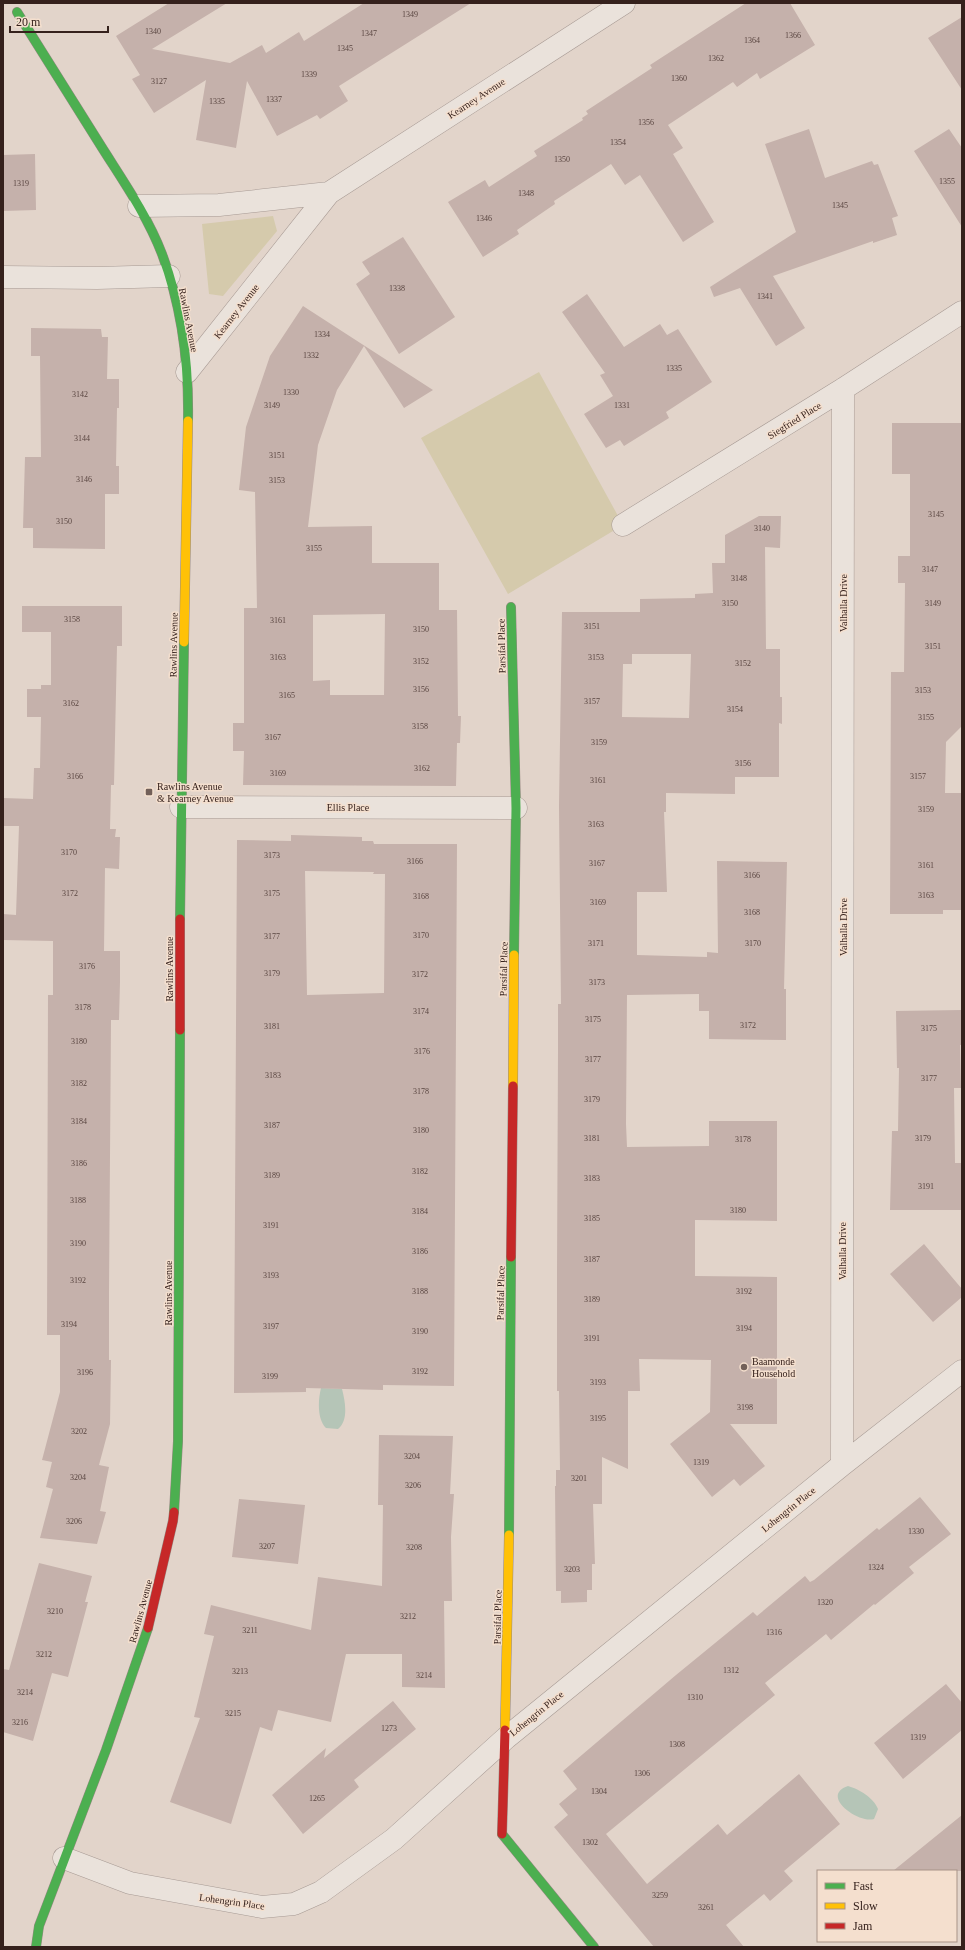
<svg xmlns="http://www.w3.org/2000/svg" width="965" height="1950" viewBox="0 0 965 1950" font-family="'Times New Roman',serif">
<rect width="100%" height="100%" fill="#e2d4ca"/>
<path fill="#d5caac" d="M 273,216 L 277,231 L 223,296 L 209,294 L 202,224 Z
M 539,372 L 623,525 L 508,594 L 421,438 Z"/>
<path fill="#b5c5b7" d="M 321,1388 L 342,1389 C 345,1401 349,1420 338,1429 L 326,1428 C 317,1419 318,1400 321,1388 Z
M 848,1786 C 859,1789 874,1798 878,1809 L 874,1819 C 859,1824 819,1796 848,1786 Z"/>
<path fill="#c5b1ab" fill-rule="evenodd" d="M 169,3 L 227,3 L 152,49 L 230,63 L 262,45 L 266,53 L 299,32 L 304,41 L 364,3 L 471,3 L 339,86 L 348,101 L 320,119 L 317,115 L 277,136 L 247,81 L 236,148 L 196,140 L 206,80 L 154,113 L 132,79 L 140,75 L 116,36 Z
M 746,3 L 790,3 L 815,45 L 760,79 L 757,73 L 737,87 L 733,82 L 668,125 L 683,148 L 673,154 L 714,222 L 683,242 L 640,175 L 625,185 L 611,164 L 554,201 L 555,204 L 517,230 L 519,234 L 483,257 L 448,202 L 485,180 L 489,187 L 537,156 L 534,151 L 583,120 L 582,118 L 588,114 L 586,111 L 652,68 L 650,65 Z
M 962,17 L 962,90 L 928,38 Z
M 809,129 L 825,178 L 872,161 L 874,165 L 878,164 L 898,216 L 892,218 L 897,235 L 873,243 L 873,241 L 773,276 L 805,328 L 776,346 L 740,288 L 714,297 L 710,287 L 796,232 L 765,144 Z
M 949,129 L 962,148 L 962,227 L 914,151 Z
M 35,154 L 36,210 L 3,211 L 3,155 Z
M 403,237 L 455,317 L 399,354 L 356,284 L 370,274 L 362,262 Z
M 587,294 L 624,347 L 660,324 L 667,335 L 678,329 L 712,382 L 666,412 L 669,418 L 624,446 L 620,440 L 606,448 L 584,414 L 613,396 L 600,375 L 605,373 L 562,312 Z
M 303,306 L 433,390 L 404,408 L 364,346 L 337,390 L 318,445 L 308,527 L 372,526 L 372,563 L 439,563 L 439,610 L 457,610 L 458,716 L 461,716 L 460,743 L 457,743 L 456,786 L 243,785 L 244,751 L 233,751 L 233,723 L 244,723 L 244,608 L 257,608 L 255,492 L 239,490 L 246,427 L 270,356 ZM 385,614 L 384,695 L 330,695 L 330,680 L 313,681 L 313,615 Z
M 31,328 L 101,329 L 102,337 L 108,337 L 107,379 L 119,379 L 119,408 L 117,408 L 116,466 L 119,466 L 119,494 L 105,494 L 105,549 L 33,548 L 33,528 L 23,528 L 25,457 L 41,457 L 40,356 L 31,356 Z
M 892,423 L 962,423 L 962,726 L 946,742 L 945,793 L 962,793 L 962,910 L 943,910 L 943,914 L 890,914 L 891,672 L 904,672 L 905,583 L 898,583 L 898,556 L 910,556 L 910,474 L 892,474 Z
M 759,516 L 781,516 L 780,548 L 765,547 L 766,649 L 780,649 L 780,697 L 782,697 L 782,724 L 779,723 L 779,777 L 735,777 L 735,794 L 666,793 L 666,812 L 664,812 L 667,892 L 637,892 L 637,955 L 707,957 L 707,952 L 718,953 L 717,861 L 787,862 L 784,989 L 786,989 L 786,1040 L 709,1039 L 709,1011 L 699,1011 L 699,994 L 627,995 L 626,1124 L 627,1147 L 709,1146 L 709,1121 L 777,1121 L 777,1221 L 695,1220 L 695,1276 L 777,1277 L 777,1424 L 730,1424 L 765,1466 L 740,1486 L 734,1479 L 712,1497 L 670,1444 L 710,1412 L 711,1360 L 639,1359 L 640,1391 L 628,1391 L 628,1469 L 602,1457 L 602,1504 L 593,1504 L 595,1564 L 592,1564 L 592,1590 L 587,1590 L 587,1602 L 561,1603 L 561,1591 L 556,1591 L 555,1486 L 556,1486 L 556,1470 L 560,1470 L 559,1391 L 557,1391 L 557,1272 L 558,1051 L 558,1004 L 561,1004 L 559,806 L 562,612 L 640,612 L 640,599 L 695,598 L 695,594 L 713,593 L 712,563 L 725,563 L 725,535 ZM 632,654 L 691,654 L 689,718 L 622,717 L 623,664 L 632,664 Z
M 22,606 L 122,606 L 122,646 L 117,646 L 114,785 L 111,785 L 110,829 L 116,829 L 115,837 L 120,837 L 119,869 L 105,868 L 104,951 L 120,951 L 120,982 L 119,1020 L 111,1020 L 109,1293 L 109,1360 L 111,1360 L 110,1424 L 99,1465 L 109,1467 L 100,1511 L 106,1512 L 97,1544 L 40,1538 L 53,1489 L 46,1487 L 52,1462 L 42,1460 L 60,1392 L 60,1335 L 47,1335 L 48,995 L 53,995 L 53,941 L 3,940 L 3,914 L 16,915 L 19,826 L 3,826 L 3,798 L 33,799 L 34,768 L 40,768 L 41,717 L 27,717 L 27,689 L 41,689 L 41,685 L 51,685 L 51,632 L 22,632 Z
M 291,835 L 362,837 L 362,841 L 373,841 L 374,844 L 457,844 L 454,1386 L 383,1385 L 383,1390 L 306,1388 L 306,1392 L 234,1393 L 237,840 L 291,841 ZM 305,871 L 374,872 L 373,874 L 385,874 L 384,993 L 307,995 Z
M 962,1010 L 962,1045 L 960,1045 L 961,1088 L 954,1088 L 955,1163 L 961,1163 L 962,1210 L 890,1210 L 892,1131 L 898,1131 L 899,1068 L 897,1068 L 896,1011 Z
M 924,1244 L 962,1289 L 962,1297 L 933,1322 L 890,1274 Z
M 379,1435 L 453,1436 L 450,1494 L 454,1494 L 451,1537 L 452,1601 L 444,1601 L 445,1688 L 402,1687 L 402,1654 L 346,1654 L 331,1722 L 278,1710 L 272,1731 L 260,1727 L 231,1824 L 170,1802 L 200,1718 L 194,1717 L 214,1636 L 204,1634 L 211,1605 L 311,1630 L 318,1577 L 382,1586 L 383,1505 L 378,1505 Z
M 920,1497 L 951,1534 L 909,1567 L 914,1573 L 875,1605 L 874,1604 L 831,1640 L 826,1634 L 765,1683 L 775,1695 L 606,1834 L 647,1884 L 718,1824 L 727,1835 L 799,1774 L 840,1824 L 784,1871 L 793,1881 L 770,1901 L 764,1894 L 726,1925 L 744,1947 L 654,1947 L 554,1827 L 568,1815 L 559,1804 L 577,1789 L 563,1771 L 676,1675 L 753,1612 L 757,1616 L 805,1576 L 810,1582 L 814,1580 L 877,1528 L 879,1530 Z
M 239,1499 L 305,1505 L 298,1564 L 232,1557 Z
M 39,1563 L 92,1576 L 85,1602 L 88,1602 L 68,1677 L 52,1673 L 33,1741 L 3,1732 L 3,1669 L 9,1670 Z
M 946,1684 L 962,1703 L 962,1730 L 903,1779 L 874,1743 Z
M 393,1701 L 416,1729 L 354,1780 L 359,1787 L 303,1834 L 272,1795 L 326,1748 L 324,1758 Z
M 962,1815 L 962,1871 L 893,1871 Z"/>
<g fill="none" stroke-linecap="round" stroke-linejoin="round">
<g stroke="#a79a94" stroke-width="23">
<path id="street" d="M 139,206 L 219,205 L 329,193
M 3,277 L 97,278 L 169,276
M 187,372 L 329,193 L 624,3
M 623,525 L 843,389 L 962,312
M 181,807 L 516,808
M 842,1465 L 843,389
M 64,1858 L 130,1883 L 262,1907 L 294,1904 L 321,1892 L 394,1839 L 506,1738 L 842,1465 L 962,1371"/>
</g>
<g stroke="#968983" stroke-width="10">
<path id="fast" d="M 17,12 C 45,57 73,101 101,146 C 123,181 147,215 162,254 C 182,307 189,365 188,421
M 511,607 L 516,808 L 514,955
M 180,919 L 184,642
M 174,1512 L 178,1441 L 180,1030
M 509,1535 L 511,1257
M 502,1834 L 594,1947
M 36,1947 L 39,1926 L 106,1750 L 148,1628"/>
</g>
<g stroke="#968983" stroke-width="10">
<path id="slow" d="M 184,642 L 188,421
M 513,1086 L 514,955
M 505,1730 L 509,1535"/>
</g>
<g stroke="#968983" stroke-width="10">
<path id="jam" d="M 180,1030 L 180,919
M 511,1257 L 513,1086
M 148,1628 L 173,1521 L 174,1512
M 502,1834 L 505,1730"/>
</g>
<use href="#street" stroke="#eae2db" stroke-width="22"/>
<use href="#fast" stroke="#4caf50" stroke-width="9"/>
<use href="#slow" stroke="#ffc107" stroke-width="9"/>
<use href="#jam" stroke="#c62828" stroke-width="9"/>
</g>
<g fill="#726059" stroke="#f4dfce" stroke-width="1.5">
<rect x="145" y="788" width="8" height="8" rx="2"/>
<circle cx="744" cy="1367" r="4"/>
</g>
<g text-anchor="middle" stroke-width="3" stroke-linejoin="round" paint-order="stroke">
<g font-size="8" fill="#594540">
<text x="410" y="17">1349</text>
<text x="153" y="34">1340</text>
<text x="369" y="36">1347</text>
<text x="793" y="38">1366</text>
<text x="752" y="43">1364</text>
<text x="345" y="51">1345</text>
<text x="716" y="61">1362</text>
<text x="309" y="77">1339</text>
<text x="679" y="81">1360</text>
<text x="159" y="84">3127</text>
<text x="274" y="102">1337</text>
<text x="217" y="104">1335</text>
<text x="646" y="125">1356</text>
<text x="618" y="145">1354</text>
<text x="562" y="162">1350</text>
<text x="947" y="184">1355</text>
<text x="21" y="186">1319</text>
<text x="526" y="196">1348</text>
<text x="840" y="208">1345</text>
<text x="484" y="221">1346</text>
<text x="397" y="291">1338</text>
<text x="765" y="299">1341</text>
<text x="322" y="337">1334</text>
<text x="311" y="358">1332</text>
<text x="674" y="371">1335</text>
<text x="291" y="395">1330</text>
<text x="80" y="397">3142</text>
<text x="272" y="408">3149</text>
<text x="622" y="408">1331</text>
<text x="82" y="441">3144</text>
<text x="277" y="458">3151</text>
<text x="84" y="482">3146</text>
<text x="277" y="483">3153</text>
<text x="936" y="517">3145</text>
<text x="64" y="524">3150</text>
<text x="762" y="531">3140</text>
<text x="314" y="551">3155</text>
<text x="930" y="572">3147</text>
<text x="739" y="581">3148</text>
<text x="730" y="606">3150</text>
<text x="933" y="606">3149</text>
<text x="72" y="622">3158</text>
<text x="278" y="623">3161</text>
<text x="592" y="629">3151</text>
<text x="421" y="632">3150</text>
<text x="933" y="649">3151</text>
<text x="278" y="660">3163</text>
<text x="596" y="660">3153</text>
<text x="421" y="664">3152</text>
<text x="743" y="666">3152</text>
<text x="421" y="692">3156</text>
<text x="923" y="693">3153</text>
<text x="287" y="698">3165</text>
<text x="592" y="704">3157</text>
<text x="71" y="706">3162</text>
<text x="735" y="712">3154</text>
<text x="926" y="720">3155</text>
<text x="420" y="729">3158</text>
<text x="273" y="740">3167</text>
<text x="599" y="745">3159</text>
<text x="743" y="766">3156</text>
<text x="422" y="771">3162</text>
<text x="278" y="776">3169</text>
<text x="75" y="779">3166</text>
<text x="918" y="779">3157</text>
<text x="598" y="783">3161</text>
<text x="926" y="812">3159</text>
<text x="596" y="827">3163</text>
<text x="69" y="855">3170</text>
<text x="272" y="858">3173</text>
<text x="415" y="864">3166</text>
<text x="597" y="866">3167</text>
<text x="926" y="868">3161</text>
<text x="752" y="878">3166</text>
<text x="70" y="896">3172</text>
<text x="272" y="896">3175</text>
<text x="926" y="898">3163</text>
<text x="421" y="899">3168</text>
<text x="598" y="905">3169</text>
<text x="752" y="915">3168</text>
<text x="421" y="938">3170</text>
<text x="272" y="939">3177</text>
<text x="596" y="946">3171</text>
<text x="753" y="946">3170</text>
<text x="87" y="969">3176</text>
<text x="272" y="976">3179</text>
<text x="420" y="977">3172</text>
<text x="597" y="985">3173</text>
<text x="83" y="1010">3178</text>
<text x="421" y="1014">3174</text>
<text x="593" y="1022">3175</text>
<text x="748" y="1028">3172</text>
<text x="272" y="1029">3181</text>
<text x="929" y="1031">3175</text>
<text x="79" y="1044">3180</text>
<text x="422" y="1054">3176</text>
<text x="593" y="1062">3177</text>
<text x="273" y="1078">3183</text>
<text x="929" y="1081">3177</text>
<text x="79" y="1086">3182</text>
<text x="421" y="1094">3178</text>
<text x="592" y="1102">3179</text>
<text x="79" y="1124">3184</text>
<text x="272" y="1128">3187</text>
<text x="421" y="1133">3180</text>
<text x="592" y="1141">3181</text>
<text x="923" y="1141">3179</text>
<text x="743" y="1142">3178</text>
<text x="79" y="1166">3186</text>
<text x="420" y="1174">3182</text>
<text x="272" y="1178">3189</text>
<text x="592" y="1181">3183</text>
<text x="926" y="1189">3191</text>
<text x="78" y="1203">3188</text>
<text x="738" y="1213">3180</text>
<text x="420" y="1214">3184</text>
<text x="592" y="1221">3185</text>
<text x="271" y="1228">3191</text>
<text x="78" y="1246">3190</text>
<text x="420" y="1254">3186</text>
<text x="592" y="1262">3187</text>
<text x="271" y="1278">3193</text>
<text x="78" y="1283">3192</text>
<text x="420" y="1294">3188</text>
<text x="744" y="1294">3192</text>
<text x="592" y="1302">3189</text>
<text x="69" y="1327">3194</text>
<text x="271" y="1329">3197</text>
<text x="744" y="1331">3194</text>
<text x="420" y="1334">3190</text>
<text x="592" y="1341">3191</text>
<text x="420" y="1374">3192</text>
<text x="85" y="1375">3196</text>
<text x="270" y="1379">3199</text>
<text x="598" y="1385">3193</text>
<text x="745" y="1410">3198</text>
<text x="598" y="1421">3195</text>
<text x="79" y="1434">3202</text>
<text x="412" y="1459">3204</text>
<text x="701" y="1465">1319</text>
<text x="78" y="1480">3204</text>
<text x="579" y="1481">3201</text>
<text x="413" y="1488">3206</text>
<text x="74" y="1524">3206</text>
<text x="916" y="1534">1330</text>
<text x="267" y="1549">3207</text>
<text x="414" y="1550">3208</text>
<text x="876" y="1570">1324</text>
<text x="572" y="1572">3203</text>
<text x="825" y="1605">1320</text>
<text x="55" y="1614">3210</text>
<text x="408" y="1619">3212</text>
<text x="250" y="1633">3211</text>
<text x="774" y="1635">1316</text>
<text x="44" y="1657">3212</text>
<text x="731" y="1673">1312</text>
<text x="240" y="1674">3213</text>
<text x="424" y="1678">3214</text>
<text x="25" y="1695">3214</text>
<text x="695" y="1700">1310</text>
<text x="233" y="1716">3215</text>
<text x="20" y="1725">3216</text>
<text x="389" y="1731">1273</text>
<text x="918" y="1740">1319</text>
<text x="677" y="1747">1308</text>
<text x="642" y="1776">1306</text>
<text x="599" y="1794">1304</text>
<text x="317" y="1801">1265</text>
<text x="590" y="1845">1302</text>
<text x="660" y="1898">3259</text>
<text x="706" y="1910">3261</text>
</g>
<g font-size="10" fill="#35211c" stroke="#f4dfce">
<text transform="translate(476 98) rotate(-33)" y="4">Kearney Avenue</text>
<text transform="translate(236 311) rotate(-52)" y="4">Kearney Avenue</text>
<text transform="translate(189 320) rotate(79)" y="4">Rawlins Avenue</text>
<text transform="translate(794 420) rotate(-32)" y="4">Siegfried Place</text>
<text transform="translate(843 603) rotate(-90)" y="4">Valhalla Drive</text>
<text transform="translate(173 645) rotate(-89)" y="4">Rawlins Avenue</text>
<text transform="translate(501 646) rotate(-91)" y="4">Parsifal Place</text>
<text x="348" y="811">Ellis Place</text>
<text transform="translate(843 927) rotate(-90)" y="4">Valhalla Drive</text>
<text transform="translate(169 969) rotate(-90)" y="4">Rawlins Avenue</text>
<text transform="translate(503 969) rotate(-89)" y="4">Parsifal Place</text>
<text transform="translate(842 1251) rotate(-90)" y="4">Valhalla Drive</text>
<text transform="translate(168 1293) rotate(-90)" y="4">Rawlins Avenue</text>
<text transform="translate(500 1293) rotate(-89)" y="4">Parsifal Place</text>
<text transform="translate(788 1509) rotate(-39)" y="4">Lohengrin Place</text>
<text transform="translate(140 1611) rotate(-75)" y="4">Rawlins Avenue</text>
<text transform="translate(497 1617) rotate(-89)" y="4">Parsifal Place</text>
<text transform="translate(536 1713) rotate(-39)" y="4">Lohengrin Place</text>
<text transform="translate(232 1901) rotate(8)" y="4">Lohengrin Place</text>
</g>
<g font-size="10" fill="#35211c" stroke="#f4dfce" text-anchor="start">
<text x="157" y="790">Rawlins Avenue<tspan x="157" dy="12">&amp; Kearney Avenue</tspan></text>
<text x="752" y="1365">Baamonde<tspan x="752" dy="12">Household</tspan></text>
</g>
</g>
<rect width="965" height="1950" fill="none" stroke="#35211c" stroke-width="8"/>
<rect x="817" y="1870" width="140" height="72" fill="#f4dfce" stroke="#a89387"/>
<rect x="825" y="1883" width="20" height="6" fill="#4caf50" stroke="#a89387"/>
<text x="853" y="1890" font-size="12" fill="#35211c">Fast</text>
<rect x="825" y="1903" width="20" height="6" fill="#ffc107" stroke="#a89387"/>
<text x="853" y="1910" font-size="12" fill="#35211c">Slow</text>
<rect x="825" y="1923" width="20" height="6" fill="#c62828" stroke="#a89387"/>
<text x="853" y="1930" font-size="12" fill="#35211c">Jam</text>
<path d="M10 26v6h98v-6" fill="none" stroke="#35211c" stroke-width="2"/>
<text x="16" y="26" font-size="12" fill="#35211c" stroke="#f4dfce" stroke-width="3" paint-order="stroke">20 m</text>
</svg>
